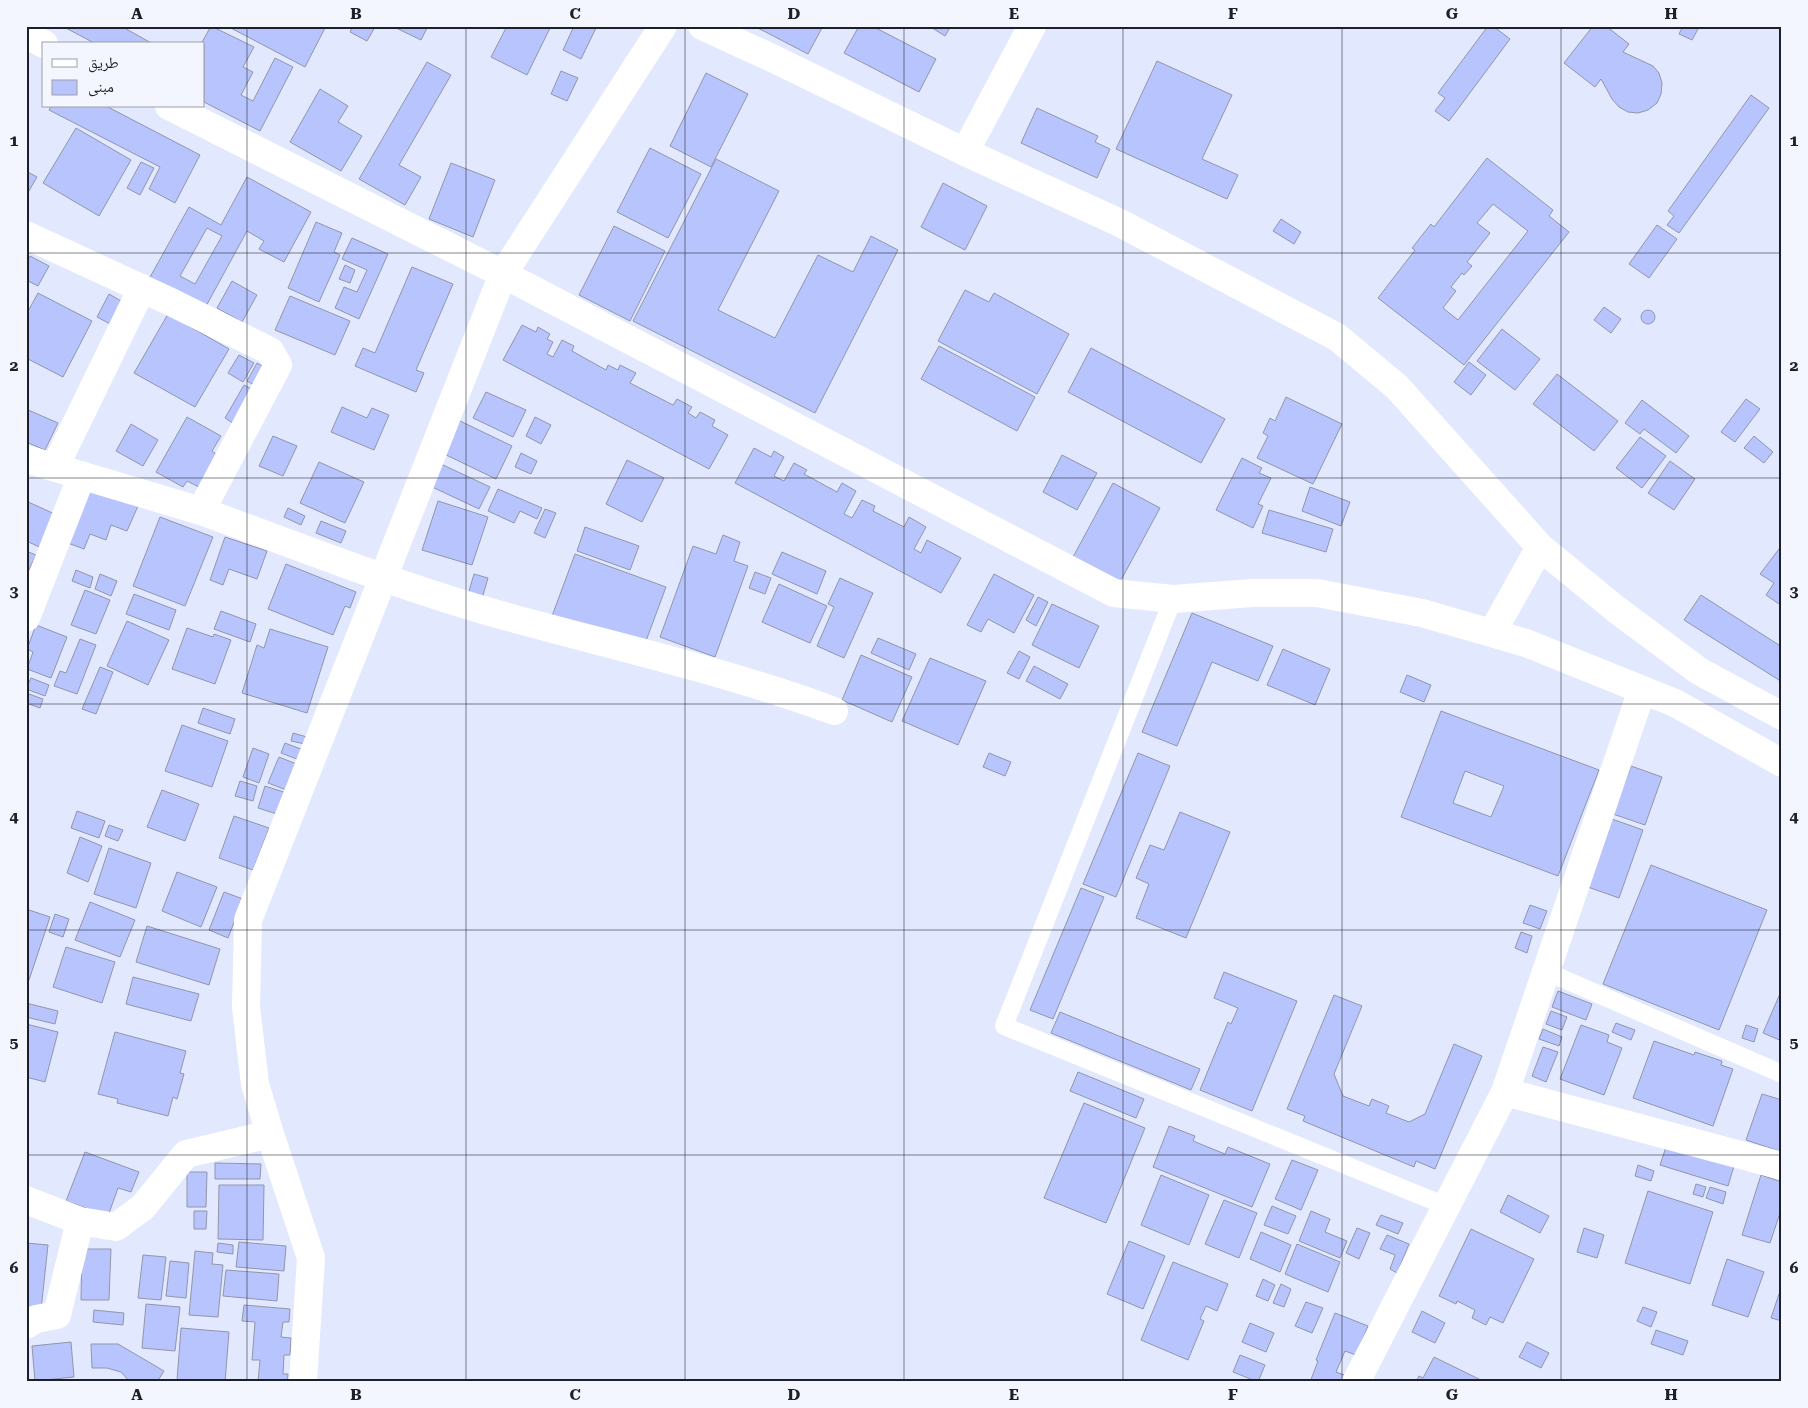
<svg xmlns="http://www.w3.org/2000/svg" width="1808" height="1408" viewBox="0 0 1808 1408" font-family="'Roboto Serif','Noto Naskh Arabic',serif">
<rect width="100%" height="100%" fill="#e2e8fe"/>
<path fill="#b7c4fd" stroke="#9196aa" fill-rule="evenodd" d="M 62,26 L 121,26 L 153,44 L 96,44 Z
M 211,26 L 254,47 L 243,67 L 253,72 L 241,95 L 253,101 L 275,58 L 293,67 L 260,131 L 204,102 L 204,44 L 201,44 Z
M 227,26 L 326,26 L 305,67 Z
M 353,26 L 374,26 L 375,27 L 367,41 L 350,32 Z
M 392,26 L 428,26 L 421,40 Z
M 507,26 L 551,26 L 527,75 L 491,57 Z
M 574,26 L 592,26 L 596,28 L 581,59 L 563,50 Z
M 754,26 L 823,26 L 808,54 Z
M 859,26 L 872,26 L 936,59 L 919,92 L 844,53 Z
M 929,26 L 951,26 L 945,36 Z
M 1488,26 L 1493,26 L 1510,39 L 1449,121 L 1435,111 L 1445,98 L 1438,93 Z
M 1593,26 L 1606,26 L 1629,44 L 1623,52 L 1653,66 L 1659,73 L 1662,83 L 1661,94 L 1657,103 L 1648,110 L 1638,113 L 1628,112 L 1619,107 L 1612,99 L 1601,79 L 1595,87 L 1564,63 Z
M 1683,26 L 1693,26 L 1698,29 L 1692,40 L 1679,34 Z
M 1157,61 L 1232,95 L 1202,159 L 1238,175 L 1227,199 L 1116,149 Z
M 427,62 L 451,75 L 399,165 L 421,177 L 405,205 L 359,179 Z
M 561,71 L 578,78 L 567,101 L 551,94 Z
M 706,73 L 748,94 L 711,167 L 670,146 Z
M 320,89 L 348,106 L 338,122 L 362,136 L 341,171 L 290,142 Z
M 1751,95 L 1769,108 L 1679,233 L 1667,225 L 1674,216 L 1668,211 Z
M 51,106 L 106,106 L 200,155 L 175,203 L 149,189 L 160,167 L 49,110 Z
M 1037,108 L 1098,136 L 1095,142 L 1110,149 L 1097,178 L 1021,143 Z
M 76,128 L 131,160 L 99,216 L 43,183 Z
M 650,148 L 701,174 L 668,238 L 617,212 Z
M 1487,158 L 1553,210 L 1549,216 L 1569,232 L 1464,365 L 1378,298 L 1415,250 L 1412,248 L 1431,224 L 1434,227 ZM 1493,204 L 1528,231 L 1458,320 L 1443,308 L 1456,291 L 1451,287 L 1462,273 L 1464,275 L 1472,266 L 1467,262 L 1490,233 L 1477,223 Z
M 716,159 L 779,191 L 718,310 L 775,338 L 818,255 L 853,272 L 871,236 L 898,250 L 815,413 L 633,321 Z
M 141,162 L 154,168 L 140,195 L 127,188 Z
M 451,163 L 495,180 L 473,237 L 429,219 Z
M 26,171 L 37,177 L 26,196 Z
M 247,177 L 311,212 L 284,262 L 259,249 L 264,241 L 247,231 L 205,308 L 149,279 L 189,207 L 221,225 ZM 207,228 L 222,236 L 195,284 L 180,276 Z
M 943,183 L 987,206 L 965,250 L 921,227 Z
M 1281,219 L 1301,232 L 1294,244 L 1273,231 Z
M 316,222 L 342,233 L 334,252 L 340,255 L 319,302 L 288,288 Z
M 1657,225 L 1677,239 L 1649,278 L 1629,264 Z
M 614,226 L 665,251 L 630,321 L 579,295 Z
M 352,238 L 388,254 L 359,319 L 335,308 L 344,287 L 357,292 L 367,270 L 342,259 Z
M 30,256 L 49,266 L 38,286 L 26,280 L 26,264 Z
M 345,265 L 355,270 L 350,283 L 339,279 Z
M 412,267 L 453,284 L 416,370 L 424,373 L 416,392 L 355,366 L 363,348 L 375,353 Z
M 232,281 L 257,295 L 242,322 L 217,308 Z
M 965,290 L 989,302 L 994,293 L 1069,334 L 1037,394 L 938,341 Z
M 38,293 L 92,321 L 63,377 L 26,358 L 26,315 Z
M 109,294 L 128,305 L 116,327 L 97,317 Z
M 290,296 L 350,321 L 335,355 L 275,330 Z
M 1604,307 L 1621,319 L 1611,333 L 1594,320 Z
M1641 317a7 7 0 1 1 14 0a7 7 0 1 1-14 0Z
M 168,314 L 229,349 L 195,407 L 134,373 Z
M 522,325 L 536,332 L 538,327 L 550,334 L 547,339 L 553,342 L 547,354 L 553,357 L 562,340 L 574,346 L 572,351 L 606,370 L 608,365 L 618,370 L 620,365 L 636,373 L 630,383 L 673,405 L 677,399 L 692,407 L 688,413 L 696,418 L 700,412 L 715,420 L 712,426 L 728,435 L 709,469 L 503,360 Z
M 1502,329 L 1540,359 L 1515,390 L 1477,361 Z
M 939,346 L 1035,397 L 1017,431 L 921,379 Z
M 1091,348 L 1225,419 L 1201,463 L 1068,392 Z
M 239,355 L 254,363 L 243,382 L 228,373 Z
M 1469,362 L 1486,375 L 1471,395 L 1454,382 Z
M 257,363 L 269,370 L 259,388 L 247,381 Z
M 1557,374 L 1618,421 L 1594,451 L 1533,404 Z
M 244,385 L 259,393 L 239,427 L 225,418 Z
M 486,392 L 526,410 L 513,437 L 473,418 Z
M 1286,397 L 1342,424 L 1313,484 L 1257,458 L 1268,436 L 1263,433 L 1270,418 L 1275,421 Z
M 1746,399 L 1760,409 L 1735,442 L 1721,432 Z
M 1642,400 L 1689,436 L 1676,453 L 1644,429 L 1640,434 L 1625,423 Z
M 342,407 L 367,418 L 372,408 L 389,415 L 374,450 L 331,432 Z
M 26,409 L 58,423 L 45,450 L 26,442 Z
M 187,417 L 221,436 L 212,451 L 219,456 L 201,488 L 187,481 L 183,487 L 156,472 Z
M 535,417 L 551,425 L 541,444 L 526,436 Z
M 458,420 L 512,446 L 496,479 L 442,453 Z
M 131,424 L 158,440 L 143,466 L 116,451 Z
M 273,436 L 297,446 L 283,476 L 259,466 Z
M 1754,436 L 1773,452 L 1764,463 L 1744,448 Z
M 1640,437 L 1666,456 L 1642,488 L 1616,468 Z
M 754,448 L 771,457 L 774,451 L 784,457 L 774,476 L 784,481 L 794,463 L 807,470 L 804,474 L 837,492 L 842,483 L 856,491 L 844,514 L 852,518 L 862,500 L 875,506 L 873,511 L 904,527 L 909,517 L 926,527 L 914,549 L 921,553 L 927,540 L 961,558 L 941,593 L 735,483 Z
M 521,453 L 537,461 L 531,474 L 515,467 Z
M 1062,455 L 1097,473 L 1077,510 L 1043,492 Z
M 1242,458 L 1262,468 L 1259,473 L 1271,478 L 1258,504 L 1263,506 L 1253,528 L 1216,510 Z
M 627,460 L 664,478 L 642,522 L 606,504 Z
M 1670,461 L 1695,479 L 1674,510 L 1648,493 Z
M 319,462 L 364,482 L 345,523 L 300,503 Z
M 441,464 L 490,487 L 479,509 L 430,486 Z
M 1113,483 L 1160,508 L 1120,582 L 1073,557 Z
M 86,487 L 138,506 L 127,531 L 111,525 L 106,540 L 90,534 L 84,549 L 65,542 Z
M 1310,487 L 1350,502 L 1341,526 L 1302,511 Z
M 498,489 L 542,508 L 537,519 L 520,511 L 514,523 L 488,511 Z
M 26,501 L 57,515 L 42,548 L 26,541 Z
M 438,501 L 488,517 L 472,565 L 422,550 Z
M 288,508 L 305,516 L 301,525 L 284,517 Z
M 545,509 L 556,513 L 545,538 L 534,533 Z
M 1269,510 L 1333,529 L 1326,552 L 1262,533 Z
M 160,517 L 213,537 L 185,606 L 133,586 Z
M 321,521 L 346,531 L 341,543 L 316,533 Z
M 585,527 L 639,546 L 630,570 L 577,551 Z
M 723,535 L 740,542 L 734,561 L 748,566 L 715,657 L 660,637 L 693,546 L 716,554 Z
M 225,537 L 267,551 L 257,579 L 229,569 L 223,585 L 210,580 Z
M 1782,545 L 1782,606 L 1766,595 L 1774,583 L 1760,574 Z
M 26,551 L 36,555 L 26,576 Z
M 782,552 L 826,571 L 817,594 L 772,574 Z
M 575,554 L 666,587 L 643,649 L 552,616 Z
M 286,564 L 356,592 L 350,608 L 345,606 L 333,635 L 268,609 Z
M 76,570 L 93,577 L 90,588 L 72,581 Z
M 755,572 L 771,578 L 765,594 L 749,588 Z
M 100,574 L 117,581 L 111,596 L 95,589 Z
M 474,574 L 488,578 L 481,602 L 467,598 Z
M 994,574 L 1034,595 L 1014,633 L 988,619 L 981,632 L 967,625 Z
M 840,578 L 873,593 L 844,658 L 817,646 L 834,607 L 828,604 Z
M 779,584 L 827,606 L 810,643 L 762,622 Z
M 85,590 L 110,600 L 96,634 L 71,625 Z
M 134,594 L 176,610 L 169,630 L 126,614 Z
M 1701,595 L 1782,647 L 1782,682 L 1684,620 Z
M 1038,597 L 1048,602 L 1036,626 L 1026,620 Z
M 1052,604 L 1099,626 L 1079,668 L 1032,645 Z
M 221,611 L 256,624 L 250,642 L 214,629 Z
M 1192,613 L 1273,646 L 1258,681 L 1212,662 L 1177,746 L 1142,732 Z
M 127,621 L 169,640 L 148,685 L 107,666 Z
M 36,625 L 67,637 L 51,678 L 27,669 L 33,652 L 27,649 Z
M 187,628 L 213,637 L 214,634 L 231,640 L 215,684 L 172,669 Z
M 270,629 L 328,647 L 307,713 L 242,693 L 257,645 L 264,648 Z
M 878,638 L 916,654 L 909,670 L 871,653 Z
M 80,639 L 96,645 L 77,694 L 54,686 L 60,671 L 66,673 Z
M 1283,649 L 1330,669 L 1315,705 L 1267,685 Z
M 1019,651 L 1030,657 L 1019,679 L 1007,673 Z
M 861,655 L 912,677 L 892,722 L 842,700 Z
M 930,658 L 986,681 L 958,745 L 902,721 Z
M 1034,666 L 1068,684 L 1060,699 L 1026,681 Z
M 100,667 L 113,672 L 96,714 L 82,709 Z
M 1407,675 L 1431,685 L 1424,702 L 1400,692 Z
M 31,678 L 49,685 L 45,696 L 26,689 Z
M 29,694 L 43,699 L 40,708 L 26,703 Z
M 203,708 L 235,719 L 230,734 L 198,723 Z
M 1441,711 L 1599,770 L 1558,876 L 1401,817 ZM 1465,771 L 1504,786 L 1491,817 L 1453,803 Z
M 182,725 L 228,741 L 212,787 L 165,771 Z
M 293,733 L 307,737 L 305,744 L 291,741 Z
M 285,743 L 306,751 L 302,761 L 281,753 Z
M 253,748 L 269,754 L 259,783 L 243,777 Z
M 989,753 L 1011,762 L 1005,776 L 983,767 Z
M 1138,753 L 1170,766 L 1116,897 L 1083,884 Z
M 279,757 L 299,765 L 289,791 L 268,783 Z
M 1631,766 L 1662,777 L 1645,825 L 1613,814 Z
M 240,781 L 257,786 L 253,801 L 235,796 Z
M 265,786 L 287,793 L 280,815 L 258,808 Z
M 162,790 L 199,804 L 185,841 L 147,827 Z
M 77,811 L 105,821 L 99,838 L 71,828 Z
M 1180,812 L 1230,832 L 1186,938 L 1136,918 L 1149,884 L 1136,878 L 1150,845 L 1164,850 Z
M 234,816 L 269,828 L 253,870 L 219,858 Z
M 1609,818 L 1643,830 L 1619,898 L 1585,886 Z
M 109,825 L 123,830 L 118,841 L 105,836 Z
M 80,837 L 102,846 L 88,882 L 67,873 Z
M 109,848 L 151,863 L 136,908 L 94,894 Z
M 1651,865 L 1767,910 L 1719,1030 L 1603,984 Z
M 177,872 L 217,887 L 201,927 L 162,911 Z
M 1081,888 L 1104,897 L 1053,1019 L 1030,1010 Z
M 224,892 L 243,899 L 228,938 L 209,930 Z
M 90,902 L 135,920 L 120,957 L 75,940 Z
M 1530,905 L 1547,911 L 1540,929 L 1523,923 Z
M 26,909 L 50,917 L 29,980 L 26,979 Z
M 55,914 L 69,919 L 63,937 L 49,932 Z
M 147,926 L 220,949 L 209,985 L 136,962 Z
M 1521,932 L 1532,936 L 1527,953 L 1515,948 Z
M 66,947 L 115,962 L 102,1003 L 53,987 Z
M 1224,972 L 1297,1001 L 1252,1111 L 1200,1090 L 1228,1022 L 1231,1024 L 1238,1008 L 1214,998 Z
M 133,977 L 199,994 L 191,1021 L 126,1004 Z
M 1782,989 L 1782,1041 L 1763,1033 Z
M 1558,991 L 1592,1004 L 1586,1020 L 1552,1007 Z
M 1334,995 L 1362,1006 L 1334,1074 L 1343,1096 L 1369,1106 L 1372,1099 L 1389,1106 L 1386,1113 L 1409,1122 L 1425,1114 L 1454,1044 L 1482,1056 L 1435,1169 L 1416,1161 L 1414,1167 L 1303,1121 L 1305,1116 L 1287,1109 Z
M 26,1003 L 58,1011 L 55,1024 L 26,1017 Z
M 1551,1011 L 1567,1017 L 1562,1030 L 1546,1024 Z
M 1060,1012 L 1200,1069 L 1191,1090 L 1051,1033 Z
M 1616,1023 L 1635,1030 L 1631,1040 L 1612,1032 Z
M 26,1024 L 58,1032 L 45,1082 L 26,1077 Z
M 1581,1025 L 1609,1035 L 1607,1042 L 1622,1048 L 1604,1095 L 1560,1079 Z
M 1746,1025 L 1758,1029 L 1754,1042 L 1742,1038 Z
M 1543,1029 L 1562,1037 L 1559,1046 L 1539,1039 Z
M 115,1032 L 186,1051 L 180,1073 L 184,1074 L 177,1099 L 173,1097 L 168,1116 L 117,1103 L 118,1099 L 98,1094 Z
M 1654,1041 L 1694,1055 L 1695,1052 L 1722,1061 L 1721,1065 L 1733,1069 L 1713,1126 L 1633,1098 Z
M 1543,1047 L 1558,1052 L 1546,1082 L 1532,1076 Z
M 1078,1072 L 1144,1099 L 1136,1118 L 1070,1091 Z
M 1762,1094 L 1782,1100 L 1782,1152 L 1746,1140 Z
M 1084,1103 L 1145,1128 L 1106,1223 L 1044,1198 Z
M 1169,1126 L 1195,1136 L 1193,1141 L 1225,1154 L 1228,1147 L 1270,1164 L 1252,1207 L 1153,1167 Z
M 1667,1144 L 1734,1166 L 1728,1186 L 1660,1165 Z
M 85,1152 L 139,1172 L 131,1192 L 118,1188 L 108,1216 L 66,1201 Z
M 1292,1160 L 1318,1170 L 1301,1210 L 1275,1199 Z
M 215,1163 L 261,1164 L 260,1179 L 215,1179 Z
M 1638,1165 L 1654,1171 L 1651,1181 L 1635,1176 Z
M 187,1172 L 207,1172 L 206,1207 L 187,1207 Z
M 1161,1175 L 1209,1195 L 1189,1245 L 1141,1225 Z
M 1761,1175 L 1782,1182 L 1782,1207 L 1770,1243 L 1742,1235 Z
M 1696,1184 L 1706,1187 L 1703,1197 L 1693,1194 Z
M 219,1185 L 264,1185 L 263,1240 L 218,1239 Z
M 1710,1187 L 1726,1192 L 1723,1204 L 1706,1198 Z
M 1648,1191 L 1713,1212 L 1690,1284 L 1625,1263 Z
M 1508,1195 L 1549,1216 L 1540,1233 L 1500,1212 Z
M 1224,1200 L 1257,1213 L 1239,1258 L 1205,1244 Z
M 1272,1206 L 1296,1216 L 1288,1234 L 1264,1225 Z
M 194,1211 L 207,1211 L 206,1229 L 194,1229 Z
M 1311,1211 L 1330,1219 L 1325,1232 L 1347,1241 L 1340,1258 L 1299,1241 Z
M 1381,1215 L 1403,1223 L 1398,1234 L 1376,1225 Z
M 1357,1228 L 1370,1233 L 1359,1259 L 1346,1253 Z
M 1584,1228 L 1604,1235 L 1597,1258 L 1577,1252 Z
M 1471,1229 L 1534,1259 L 1503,1323 L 1490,1317 L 1486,1325 L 1472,1318 L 1475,1310 L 1457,1301 L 1456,1304 L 1439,1296 Z
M 1261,1232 L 1291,1245 L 1280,1272 L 1250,1259 Z
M 1387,1235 L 1409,1244 L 1397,1273 L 1390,1269 L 1395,1255 L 1380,1249 Z
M 1129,1241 L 1165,1256 L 1143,1309 L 1107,1294 Z
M 239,1242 L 286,1246 L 284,1271 L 236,1267 Z
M 26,1243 L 48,1245 L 41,1310 L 26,1308 Z
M 218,1243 L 233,1245 L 233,1254 L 217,1252 Z
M 1297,1244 L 1340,1262 L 1328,1292 L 1285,1274 Z
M 82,1249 L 111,1249 L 109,1300 L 81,1300 Z
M 195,1251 L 213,1253 L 212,1264 L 223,1265 L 218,1317 L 189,1315 Z
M 143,1255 L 166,1257 L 161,1300 L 138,1298 Z
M 1727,1259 L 1764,1272 L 1748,1317 L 1712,1305 Z
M 170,1261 L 189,1263 L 186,1298 L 166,1296 Z
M 1173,1262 L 1228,1284 L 1217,1311 L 1206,1306 L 1200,1319 L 1204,1321 L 1188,1360 L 1141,1340 Z
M 226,1270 L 279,1274 L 277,1301 L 223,1296 Z
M 1263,1279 L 1275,1285 L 1268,1301 L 1256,1296 Z
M 1281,1284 L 1291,1289 L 1284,1307 L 1273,1303 Z
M 1782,1285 L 1782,1321 L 1771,1318 Z
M 1306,1302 L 1323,1308 L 1312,1333 L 1295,1326 Z
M 146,1304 L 180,1307 L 175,1351 L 142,1348 Z
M 244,1305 L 290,1309 L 289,1322 L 283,1322 L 281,1337 L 291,1338 L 290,1355 L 284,1355 L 283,1374 L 288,1374 L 287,1382 L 258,1382 L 260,1360 L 252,1360 L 255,1322 L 242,1321 Z
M 1643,1307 L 1657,1312 L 1651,1327 L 1637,1321 Z
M 94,1310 L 124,1313 L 123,1325 L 93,1322 Z
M 1422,1311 L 1445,1323 L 1435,1343 L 1412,1332 Z
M 1335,1313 L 1368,1326 L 1356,1355 L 1345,1351 L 1336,1372 L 1347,1376 L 1345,1382 L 1310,1382 L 1318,1361 L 1316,1360 Z
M 1250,1323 L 1274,1333 L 1266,1352 L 1242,1342 Z
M 181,1328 L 229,1332 L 225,1382 L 177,1380 Z
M 1656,1330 L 1688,1341 L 1683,1355 L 1651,1344 Z
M 71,1342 L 74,1377 L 35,1381 L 32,1346 Z
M 1527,1342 L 1549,1353 L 1541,1368 L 1519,1357 Z
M 91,1344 L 118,1344 L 164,1371 L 157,1382 L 130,1382 L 121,1372 L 107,1368 L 92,1368 Z
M 1240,1355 L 1265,1365 L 1258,1382 L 1233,1372 Z
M 1434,1357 L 1485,1382 L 1416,1382 L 1419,1376 L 1423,1378 Z"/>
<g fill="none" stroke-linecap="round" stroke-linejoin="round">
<path stroke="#fff" stroke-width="18" d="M 1173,599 L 1004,1026 L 1446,1206
M 1545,971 L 1782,1074"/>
<path stroke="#fff" stroke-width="28" d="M 965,152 L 1032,26
M 26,235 L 171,302 L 270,351 L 278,365 L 201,511 C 295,545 388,582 483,610 C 599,643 721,669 834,711
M 26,459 L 201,511
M 55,467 L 142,288
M 26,618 L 82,475
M 1505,1092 L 1782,1166
M 270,1134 L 311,1258 L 303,1382
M 26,1200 L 80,1221 L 116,1227 L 143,1207 L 186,1154 L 270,1134 L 255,1084 L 246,1007 L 248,920 L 503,274 L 663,26
M 26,1325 L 36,1319 L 57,1315 L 80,1221
M 1356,1382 L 1505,1092 L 1642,690"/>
<path stroke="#fff" stroke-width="28" d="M 702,26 L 774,59 L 965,152 L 1118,222 L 1337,337 L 1397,387 L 1540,547 L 1617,610 L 1699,671 L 1782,716
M 26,35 L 44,44
M 169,106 L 503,274 L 1114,593 L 1173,599 L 1252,593 L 1317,593 L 1422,613 L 1526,643 L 1675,703 L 1782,763
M 1492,633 L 1540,547"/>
</g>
<path fill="none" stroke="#1e2028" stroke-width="1" stroke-opacity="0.55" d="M 247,26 L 247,1382M 466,26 L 466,1382M 685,26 L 685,1382M 904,26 L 904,1382M 1123,26 L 1123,1382M 1342,26 L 1342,1382M 1561,26 L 1561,1382M 26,253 L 1782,253M 26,478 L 1782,478M 26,704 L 1782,704M 26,930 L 1782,930M 26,1155 L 1782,1155"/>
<rect width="1808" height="1408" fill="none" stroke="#f3f6fe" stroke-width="55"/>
<rect x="42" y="42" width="162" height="65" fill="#f3f6fe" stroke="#9ea0a8"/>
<rect x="52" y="59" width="25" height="8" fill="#ffffff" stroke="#9ea0a8"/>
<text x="88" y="68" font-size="15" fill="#1e2028">طريق</text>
<rect x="52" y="80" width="25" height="15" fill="#b7c4fd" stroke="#9ea0a8"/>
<text x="88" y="92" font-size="15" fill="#1e2028">مبنى</text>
<rect x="28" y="28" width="1752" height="1352" fill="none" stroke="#1e2028" stroke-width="2"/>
<g font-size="16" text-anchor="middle" font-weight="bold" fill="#1e2028">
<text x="137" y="19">A</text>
<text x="356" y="19">B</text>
<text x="575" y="19">C</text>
<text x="794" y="19">D</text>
<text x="1014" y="19">E</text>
<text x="1233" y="19">F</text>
<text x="1452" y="19">G</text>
<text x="1671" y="19">H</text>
<text x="14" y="146">1</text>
<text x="1794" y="146">1</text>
<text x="14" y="371">2</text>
<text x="1794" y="371">2</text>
<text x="14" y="597">3</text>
<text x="1794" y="597">3</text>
<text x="14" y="822">4</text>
<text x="1794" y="822">4</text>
<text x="14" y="1048">5</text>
<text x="1794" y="1048">5</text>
<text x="14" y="1273">6</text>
<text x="1794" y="1273">6</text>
<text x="137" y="1400">A</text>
<text x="356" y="1400">B</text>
<text x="575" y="1400">C</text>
<text x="794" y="1400">D</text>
<text x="1014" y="1400">E</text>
<text x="1233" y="1400">F</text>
<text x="1452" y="1400">G</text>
<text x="1671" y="1400">H</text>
</g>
</svg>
